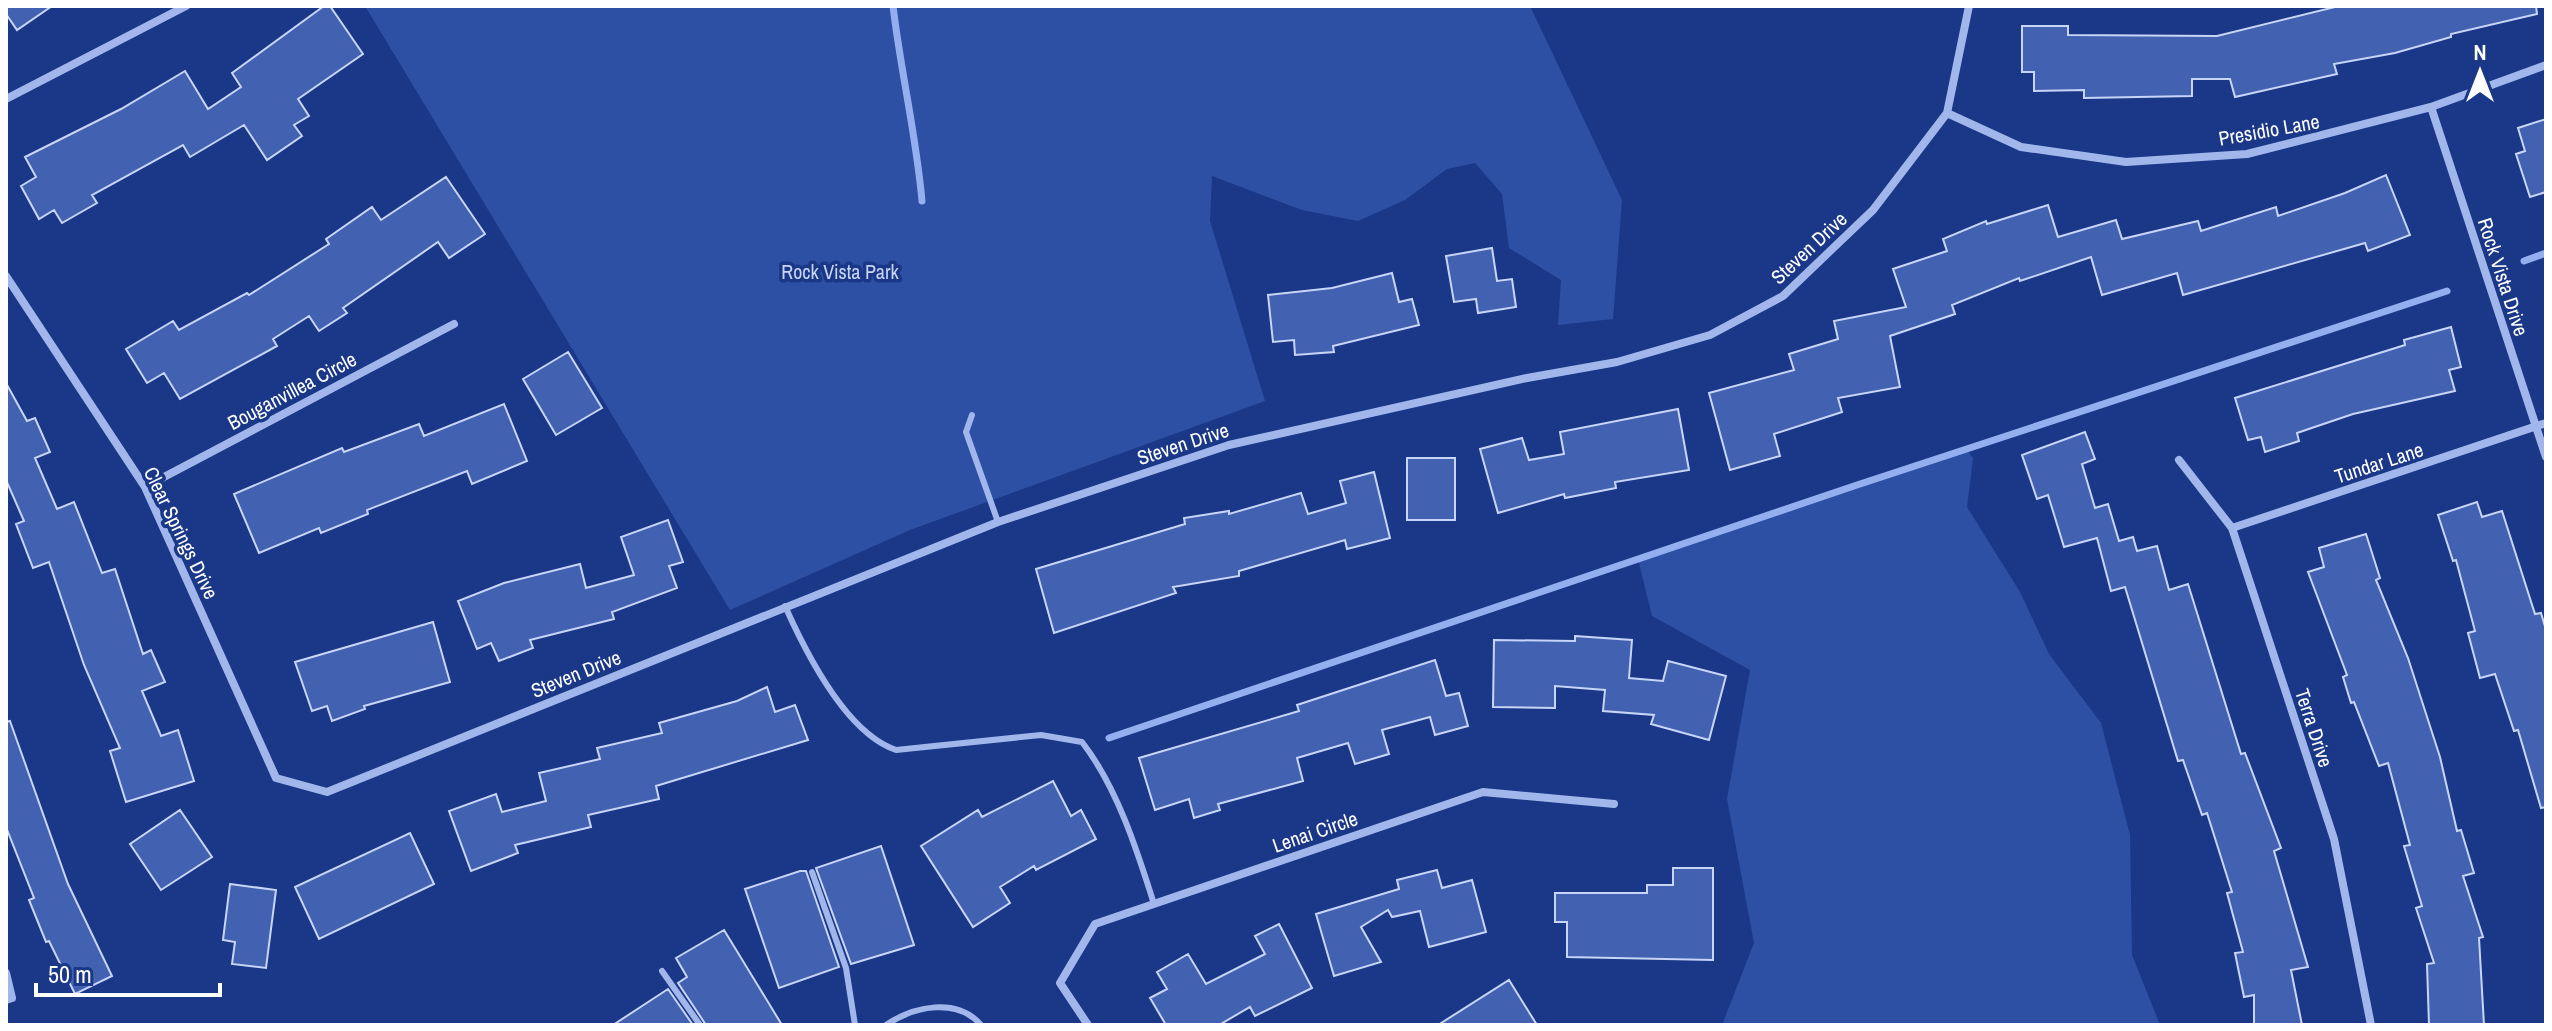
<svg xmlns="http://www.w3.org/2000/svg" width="2552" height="1031" viewBox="0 0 2552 1031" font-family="'Archivo Narrow',sans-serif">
<rect width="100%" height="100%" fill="#1a3887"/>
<path fill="#2d50a5" d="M 365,6 L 1530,6 L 1622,200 L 1613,319 L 1558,325 L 1561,280 L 1509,248 L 1502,194 L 1475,163 L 1447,169 L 1405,200 L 1358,221 L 1302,210 L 1212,176 L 1210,221 L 1265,401 L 910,530 L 730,610 Z
M 1966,449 L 1973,458 L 1967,507 L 2020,592 L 2049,654 L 2101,723 L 2130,835 L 2132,955 L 2160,1025 L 1722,1025 L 1754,943 L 1727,799 L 1750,670 L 1652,616 L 1638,559 Z"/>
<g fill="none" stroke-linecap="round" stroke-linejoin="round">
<path stroke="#94afef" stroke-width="7" d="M 893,6 C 901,73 916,134 922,201
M 2524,261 L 2546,253
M 1109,738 L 1854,486 L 2447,291"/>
</g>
<path fill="#4261b0" stroke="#c7d5f9" stroke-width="2" d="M 6,6 L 52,6 L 17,30 L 6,14 Z
M 324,6 L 330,6 L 363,54 L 298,99 L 309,116 L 294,125 L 302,136 L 267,160 L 244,125 L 190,157 L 183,145 L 92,195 L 97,203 L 62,223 L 54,210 L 39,219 L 21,186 L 36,177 L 25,157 L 121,109 L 185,71 L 208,109 L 241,87 L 232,73 Z
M 2339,6 L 2536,6 L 2537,14 L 2451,34 L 2451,37 L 2395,53 L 2334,64 L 2337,74 L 2235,97 L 2230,79 L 2192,79 L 2192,96 L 2084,98 L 2084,90 L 2034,91 L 2034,72 L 2022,72 L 2022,26 L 2068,26 L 2068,35 L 2217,36 Z
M 2546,119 L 2546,192 L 2530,197 L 2516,154 L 2525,151 L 2518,128 Z
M 2386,175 L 2410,235 L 2368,251 L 2365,243 L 2183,295 L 2177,273 L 2102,295 L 2091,257 L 2020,281 L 2019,278 L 1952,305 L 1955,314 L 1890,336 L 1900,387 L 1838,398 L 1842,412 L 1774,434 L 1780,456 L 1730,470 L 1709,393 L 1794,370 L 1789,354 L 1838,339 L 1834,321 L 1906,307 L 1893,269 L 1947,251 L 1943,239 L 1986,221 L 1987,224 L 2048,205 L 2058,237 L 2116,220 L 2122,239 L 2198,221 L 2201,231 L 2276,207 L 2278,216 L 2345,193 Z
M 446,177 L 485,234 L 449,258 L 438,242 L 343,308 L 347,313 L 319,331 L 309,316 L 273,339 L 277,346 L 180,399 L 164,373 L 147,383 L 126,349 L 173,321 L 179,330 L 247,293 L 249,295 L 329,244 L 326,239 L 372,207 L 381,220 Z
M 1492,248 L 1497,281 L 1512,279 L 1516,307 L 1478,313 L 1476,299 L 1454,302 L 1446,256 Z
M 1392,273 L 1399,302 L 1412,299 L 1419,325 L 1333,346 L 1334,352 L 1295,355 L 1294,340 L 1273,342 L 1268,295 L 1332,288 Z
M 2451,327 L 2461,367 L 2449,370 L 2455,391 L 2353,414 L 2297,433 L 2299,441 L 2265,452 L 2261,437 L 2248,440 L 2235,398 L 2405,345 L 2404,340 Z
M 568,352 L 602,408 L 556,435 L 523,379 Z
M 6,383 L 27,421 L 35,418 L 50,452 L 35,458 L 57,509 L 74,502 L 102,573 L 115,569 L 143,654 L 151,650 L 165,682 L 142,691 L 161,736 L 178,730 L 194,781 L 126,802 L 110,751 L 120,748 L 84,665 L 49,562 L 33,568 L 16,524 L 24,521 L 6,480 Z
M 504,404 L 527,461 L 472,484 L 467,471 L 367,510 L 368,514 L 321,533 L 319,528 L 259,553 L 234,494 L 342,448 L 344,452 L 419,424 L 424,436 Z
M 1678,409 L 1689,470 L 1615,482 L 1616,488 L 1565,498 L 1564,494 L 1498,513 L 1480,449 L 1522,438 L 1529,460 L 1564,454 L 1560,432 Z
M 2085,432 L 2095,459 L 2082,464 L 2095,508 L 2108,504 L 2119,541 L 2133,537 L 2137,551 L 2157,546 L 2169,590 L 2188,584 L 2241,754 L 2245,753 L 2281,848 L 2274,851 L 2308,967 L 2291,970 L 2302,1025 L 2254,1025 L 2254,995 L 2244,997 L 2235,953 L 2243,952 L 2227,893 L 2232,892 L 2207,813 L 2202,815 L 2183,760 L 2178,761 L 2125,587 L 2111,591 L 2097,538 L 2064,547 L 2048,495 L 2037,499 L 2022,455 Z
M 1407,458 L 1455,458 L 1455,520 L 1407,520 Z
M 1374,472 L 1390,538 L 1347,549 L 1345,540 L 1239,571 L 1239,576 L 1173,587 L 1176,593 L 1054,633 L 1036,569 L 1185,524 L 1184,518 L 1229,511 L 1229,514 L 1301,493 L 1308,514 L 1346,503 L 1340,481 Z
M 2477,502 L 2482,517 L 2502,511 L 2535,614 L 2541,613 L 2546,630 L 2546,807 L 2541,808 L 2518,730 L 2514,731 L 2495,674 L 2480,678 L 2468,633 L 2475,631 L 2456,560 L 2453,561 L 2438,515 Z
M 668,520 L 683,562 L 669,566 L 677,588 L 612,612 L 614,619 L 530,640 L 533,648 L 499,661 L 491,643 L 477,649 L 458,601 L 504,583 L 580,564 L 586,588 L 634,575 L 621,537 Z
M 2366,534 L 2380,578 L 2376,580 L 2408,658 L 2440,757 L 2457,831 L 2461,830 L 2474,873 L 2463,876 L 2483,937 L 2479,938 L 2484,1025 L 2429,1025 L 2427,964 L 2434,963 L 2416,908 L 2422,906 L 2404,846 L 2410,845 L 2388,763 L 2379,766 L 2354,702 L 2351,703 L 2343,677 L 2347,675 L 2308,572 L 2324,567 L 2319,548 Z
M 433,622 L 450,682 L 364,706 L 365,709 L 332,721 L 327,706 L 312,711 L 295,662 Z
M 1575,636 L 1632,640 L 1629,678 L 1663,681 L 1668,661 L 1726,676 L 1709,740 L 1651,724 L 1654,715 L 1603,711 L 1605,690 L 1555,686 L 1555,708 L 1493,707 L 1494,640 L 1575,641 Z
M 1435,660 L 1446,696 L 1459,693 L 1468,726 L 1435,735 L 1430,717 L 1382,730 L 1389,754 L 1355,764 L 1348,743 L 1297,758 L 1303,781 L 1218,804 L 1220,810 L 1194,818 L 1189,799 L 1155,810 L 1139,758 L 1299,711 L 1297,705 Z
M 767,687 L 775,712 L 795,705 L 808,740 L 656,786 L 659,799 L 588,815 L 591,827 L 515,845 L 518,853 L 471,871 L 449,811 L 496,794 L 502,812 L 546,801 L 539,773 L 600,759 L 597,748 L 662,733 L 659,723 L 737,701 Z
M 10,721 L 68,884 L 112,976 L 75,994 L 49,941 L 46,942 L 29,900 L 34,898 L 6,827 L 6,722 Z
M 1053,781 L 1071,816 L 1081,810 L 1096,839 L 1036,870 L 1034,866 L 1000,887 L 1010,903 L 973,927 L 921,846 L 978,810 L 982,817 Z
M 180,810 L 212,857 L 161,890 L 130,844 Z
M 410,833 L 434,884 L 319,939 L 295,887 Z
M 881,846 L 914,945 L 851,964 L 816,868 Z
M 1673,868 L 1713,868 L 1713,960 L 1567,957 L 1567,922 L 1555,922 L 1555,893 L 1647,893 L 1647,885 L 1673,885 Z
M 1437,870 L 1442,888 L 1472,880 L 1486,932 L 1429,947 L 1420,911 L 1392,917 L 1388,910 L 1361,927 L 1381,962 L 1334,976 L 1316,914 L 1399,889 L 1397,880 Z
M 800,871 L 806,871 L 839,967 L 779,988 L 745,889 Z
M 230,884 L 276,890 L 266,968 L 232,964 L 235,942 L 223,940 Z
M 1279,924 L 1312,988 L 1255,1016 L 1250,1007 L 1219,1025 L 1166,1025 L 1150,998 L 1167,989 L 1157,972 L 1188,954 L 1206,984 L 1265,954 L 1255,936 Z
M 724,930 L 757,984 L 782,1025 L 706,1025 L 678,983 L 687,977 L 676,958 Z
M 1509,980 L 1537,1025 L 1438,1025 Z
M 668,989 L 693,1025 L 613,1025 Z"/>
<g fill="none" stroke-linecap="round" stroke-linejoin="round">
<path stroke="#a1b7ec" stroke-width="6" d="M 972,415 L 966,432 L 998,522
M 785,606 C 806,653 846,733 896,750 L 1041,735 L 1082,742 C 1117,787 1137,850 1154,904
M 812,872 L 846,968 L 855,1025
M 662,971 L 700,1025
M 886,1025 C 914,1006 957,997 981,1025"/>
<path stroke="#a1b7ec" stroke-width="8" d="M 6,99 L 186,6
M 2431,107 L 2546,457
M 1947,113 L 2021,147 L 2126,162 L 2247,154 L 2431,107 L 2546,65
M 6,276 L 145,487 L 276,778 L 327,792 L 998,522 L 1229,445 L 1527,378 L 1617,362 L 1710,335 L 1783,296 L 1873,210 L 1947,113 L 1969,6
M 2179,460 L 2232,528 L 2334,839 L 2371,1025
M 145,487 L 454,324
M 2232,528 L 2546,423
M 6,973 L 12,998 L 6,1000
M 1088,1025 L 1060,983 L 1095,924 L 1483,792 L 1614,804"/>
</g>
<g text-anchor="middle" stroke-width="7" stroke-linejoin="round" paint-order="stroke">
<g font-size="20" fill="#fff" stroke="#1a3887">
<text transform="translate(2269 130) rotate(-10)" y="7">Presidio Lane</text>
<text transform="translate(1809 248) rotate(-43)" y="7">Steven Drive</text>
<text transform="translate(2503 277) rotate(72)" y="7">Rock Vista Drive</text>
<text transform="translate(292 391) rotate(-28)" y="7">Bouganvillea Circle</text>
<text transform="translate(1183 444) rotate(-18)" y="7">Steven Drive</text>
<text transform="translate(2379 463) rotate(-18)" y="7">Tundar Lane</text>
<text transform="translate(181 533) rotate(64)" y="7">Clear Springs Drive</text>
<text transform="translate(576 674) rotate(-22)" y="7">Steven Drive</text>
<text transform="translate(2314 728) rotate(72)" y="7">Terra Drive</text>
<text transform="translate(1315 832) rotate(-19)" y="7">Lenai Circle</text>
</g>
<g font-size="20" fill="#c7d5f9" stroke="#1a3887">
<text x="840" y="279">Rock Vista Park</text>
</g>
</g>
<rect width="2552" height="1031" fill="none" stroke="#ffffff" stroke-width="16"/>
<g transform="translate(2480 72)" stroke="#1a3887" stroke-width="6" paint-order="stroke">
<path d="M0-6L14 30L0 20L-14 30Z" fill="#ffffff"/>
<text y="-12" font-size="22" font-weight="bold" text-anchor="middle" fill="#ffffff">N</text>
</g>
<path d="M36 983v12h184v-12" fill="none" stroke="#ffffff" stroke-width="4"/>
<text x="48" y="983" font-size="24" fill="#ffffff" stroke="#1a3887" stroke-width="6" paint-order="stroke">50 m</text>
</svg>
